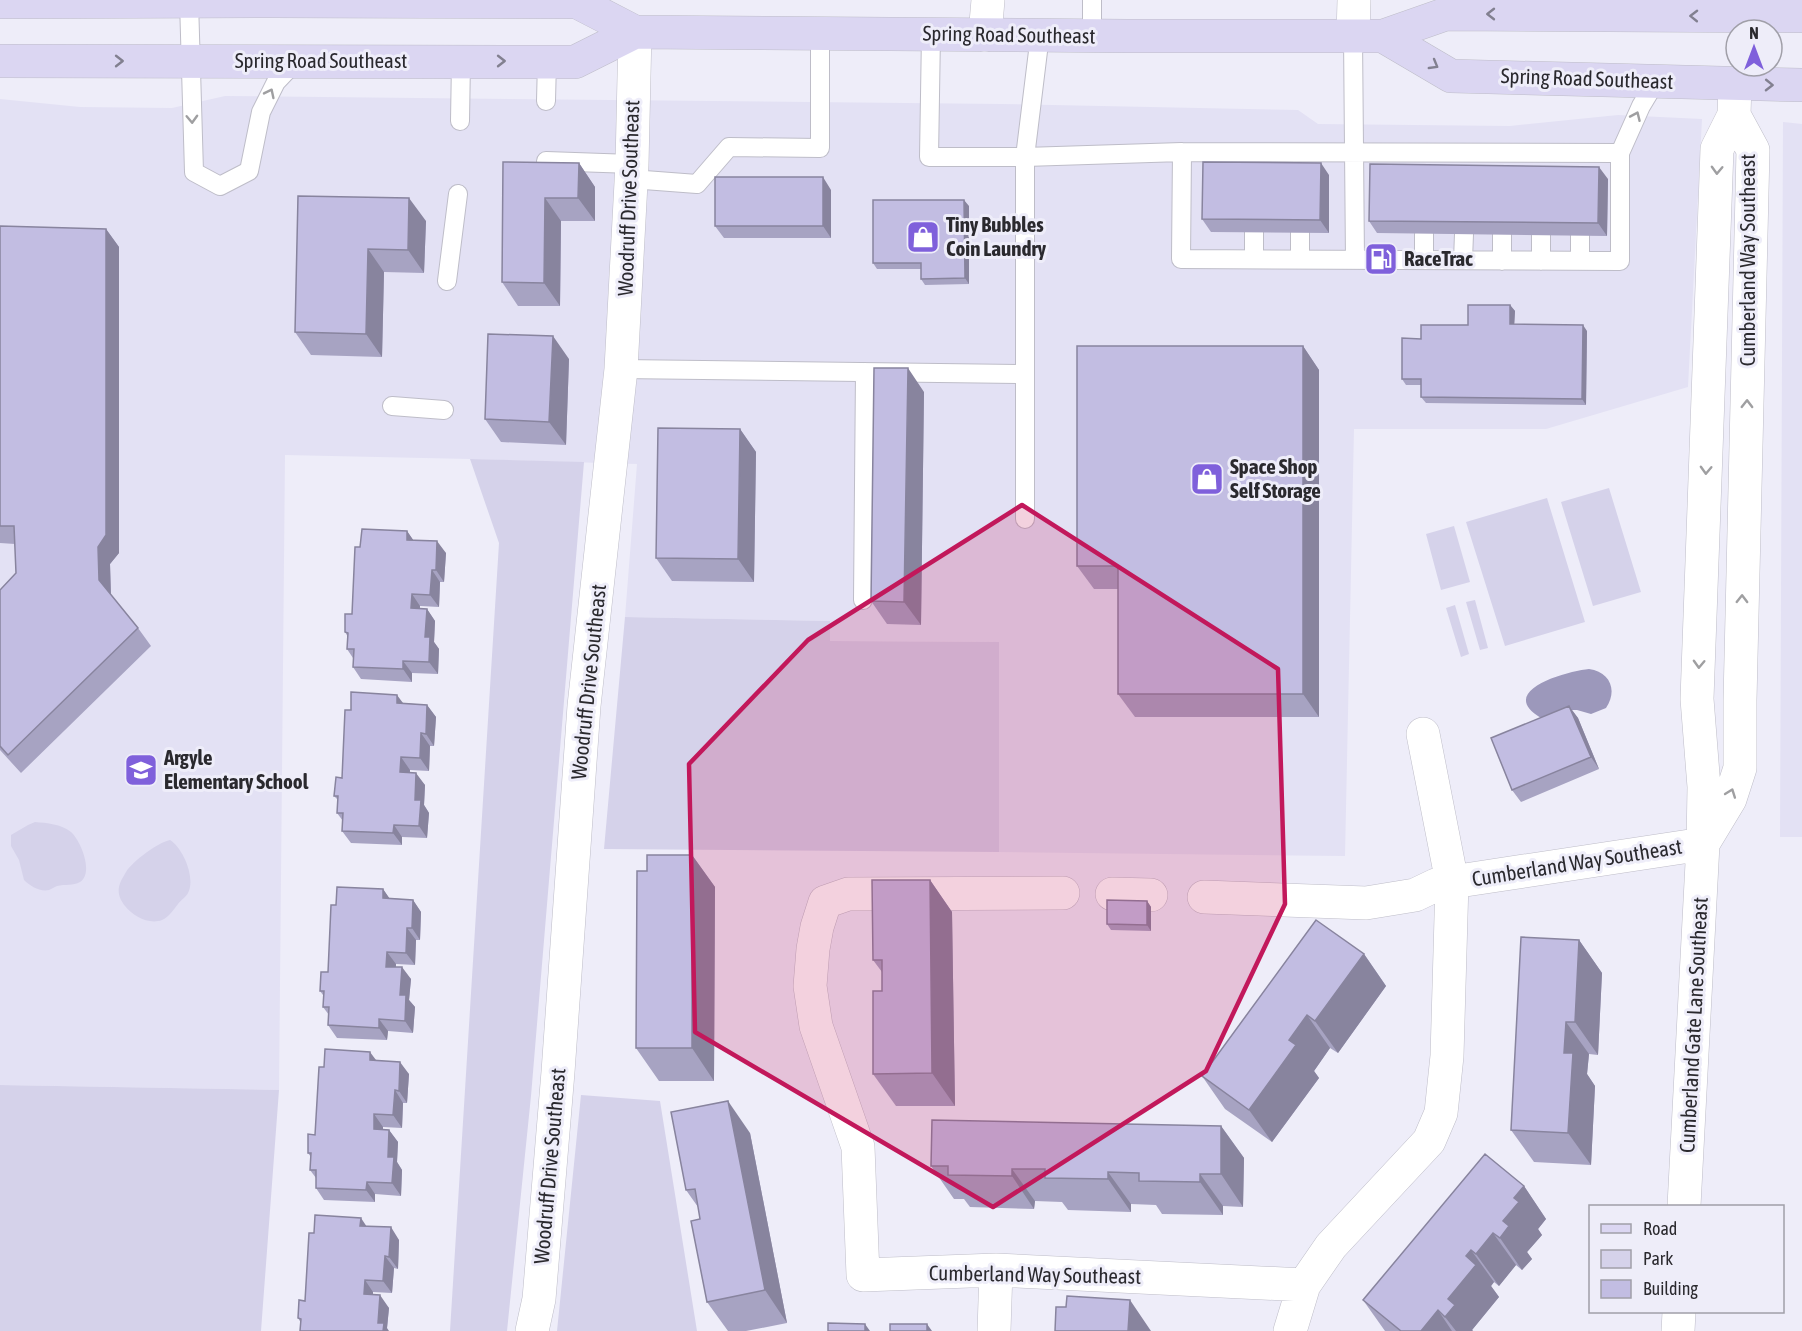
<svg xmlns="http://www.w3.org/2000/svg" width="1802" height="1331" viewBox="0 0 1802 1331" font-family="'Asap Condensed',sans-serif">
<rect width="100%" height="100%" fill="#eeedf9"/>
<path fill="#e3e1f4" d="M 225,96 L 1001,104 L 1298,110 L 1318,124 L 1510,126 L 1618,115 L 1702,119 L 1688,387 L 1546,429 L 1354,429 L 1345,856 L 999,852 L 998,642 L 830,641 L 830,621 L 625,617 L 637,464 L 470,459 L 285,455 L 279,1090 L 0,1085 L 0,99 L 80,107 L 172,108 Z
M 1783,122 L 1802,124 L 1802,837 L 1780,837 Z"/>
<path fill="#d5d2ea" d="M 470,459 L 584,462 L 531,1096 L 507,1331 L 450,1331 L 499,543 Z
M 1609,488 L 1641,592 L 1593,606 L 1561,502 Z
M 1547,498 L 1585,622 L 1505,646 L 1466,522 Z
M 1454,526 L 1470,582 L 1441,590 L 1426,534 Z
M 1475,600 L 1488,648 L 1480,650 L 1466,602 Z
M 1455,605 L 1469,654 L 1461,657 L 1446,608 Z
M 625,617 L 830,621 L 830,641 L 999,642 L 999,852 L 604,849 Z
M 35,822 C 47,823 61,824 71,832 C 81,841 94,873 80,882 C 73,886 65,884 57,886 C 54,887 52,889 49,890 C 40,892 30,886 24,880 L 19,860 L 11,846 L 11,835 L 28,825 Z
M 170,840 C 183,848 196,878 188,893 C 186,897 181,900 178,904 C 174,909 169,917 162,920 C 149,925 133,916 125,906 C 115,893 118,885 126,872 C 133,861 157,843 170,840 Z
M 0,1085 L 279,1090 L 261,1331 L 0,1331 Z
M 581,1095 L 660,1101 L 697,1331 L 557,1331 Z"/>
<path fill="#9c98bb" d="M 1589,669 C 1610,672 1618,690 1606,708 L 1591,714 L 1577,710 L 1569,710 L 1541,718 C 1495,691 1567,671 1589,669 Z"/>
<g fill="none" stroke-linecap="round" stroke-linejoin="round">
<g stroke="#bebdc8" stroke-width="20">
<path id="lane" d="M 189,1 L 194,172 L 220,186 L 249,171 L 261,112 L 276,82 L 296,61
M 931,34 L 929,157 L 1025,157 L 1182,152 L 1620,153 L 1620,261 L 1181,259 L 1182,152
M 1092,36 L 1092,0
M 1353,36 L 1355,260
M 546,101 L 547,61
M 460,121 L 461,61
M 1620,153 L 1641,106 L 1656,81
M 546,161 L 632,164
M 631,179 L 697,184 L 729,147 L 820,148 L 820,33
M 1300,232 L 1300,259
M 1424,234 L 1424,260
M 1502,235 L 1502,261
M 1541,235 L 1541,261
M 1580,236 L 1580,261
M 1254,259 L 1254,232
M 1463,260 L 1464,234
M 447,281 L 458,194
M 621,369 L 1025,374
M 392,406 L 444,410
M 1025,519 L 1025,157 L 1040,35
M 863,600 L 865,372"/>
</g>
<g stroke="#bebdc8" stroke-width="34">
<path id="street" d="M 985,35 L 988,0
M 1353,36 L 1354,0
M 1704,842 L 1730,799 L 1740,768 L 1740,700 L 1753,150 L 1734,115
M 1063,893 L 848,894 L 825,902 L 817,927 L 813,949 L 810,986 L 816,1026 L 858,1147 L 863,1275 L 996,1270 L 1304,1285 L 1331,1246 L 1429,1141 L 1441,1113 L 1447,1056 L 1452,882 L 1423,734
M 1112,894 L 1151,895
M 1204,897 L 1366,903 L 1415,895 L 1436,885 L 1452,882 L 1703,844
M 1684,1206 L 1703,844 L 1704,787 L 1697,699 L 1717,149 L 1734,115 L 1735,84
M 532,1331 L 539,1299 L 558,1072 L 584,706 L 621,369 L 632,164 L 635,32
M 994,1331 L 996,1270
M 1290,1331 L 1304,1285
M 1678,1331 L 1679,1312"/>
</g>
<g stroke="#bebdc8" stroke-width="34">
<path id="secondary" d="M 0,2 L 271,1 L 577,2 L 635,32 L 1127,36 L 1383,36 L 1446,14 L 1802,16
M 1383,36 L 1451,76 L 1802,85
M 0,61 L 575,62 L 635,32"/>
</g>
<use href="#lane" stroke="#fff" stroke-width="18"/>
<use href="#street" stroke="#fff" stroke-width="33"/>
<use href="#secondary" stroke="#dbd6f2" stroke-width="33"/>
</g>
<path fill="#a7a3c2" d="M 503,162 L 579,163 L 595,187 L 595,221 L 561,221 L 560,306 L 518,306 L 502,282 Z
M 1329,175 L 1329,233 L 1211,232 L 1202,219 Z
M 1608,179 L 1607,236 L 1377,233 L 1369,221 Z
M 831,190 L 831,238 L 724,238 L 715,226 Z
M 298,196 L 426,221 L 424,273 L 384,272 L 382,357 L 311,355 L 295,332 Z
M 969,206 L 969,284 L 925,285 L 921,279 L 921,269 L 877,269 L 873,263 Z
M 0,226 L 106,229 L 119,247 L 119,553 L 110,564 L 111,595 L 138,628 L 151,646 L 21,773 L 0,750 L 0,590 L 16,573 L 15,544 L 0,543 Z
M 1510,305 L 1515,311 L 1514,324 L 1587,331 L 1586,405 L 1426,403 L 1421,397 L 1421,385 L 1406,385 L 1402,379 L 1421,339 L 1468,325 Z
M 1303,346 L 1319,370 L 1319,717 L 1135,717 L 1118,694 L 1118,589 L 1094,589 L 1077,566 Z
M 569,359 L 566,445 L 501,442 L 485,419 Z
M 924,392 L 921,625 L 887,624 L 871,601 Z
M 740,429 L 756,452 L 754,582 L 672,581 L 656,558 Z
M 407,531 L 413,540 L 446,553 L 444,582 L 440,582 L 439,607 L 420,606 L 420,609 L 427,609 L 435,621 L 434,642 L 439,649 L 438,674 L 412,673 L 412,682 L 361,679 L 353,667 L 353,658 L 347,649 L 348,637 L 345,632 L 352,614 L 360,547 Z
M 403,703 L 427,705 L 436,717 L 434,746 L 430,746 L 429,771 L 410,770 L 410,772 L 425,785 L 424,805 L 429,813 L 427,838 L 402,837 L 402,845 L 351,843 L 342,831 L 343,821 L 337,813 L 338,800 L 334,796 L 342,778 L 351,710 Z
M 1569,706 L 1578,718 L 1599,769 L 1521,802 L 1512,790 Z
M 692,855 L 715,887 L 714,1081 L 659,1081 L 636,1048 L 647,871 Z
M 930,880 L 952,912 L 955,1106 L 896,1106 L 873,1074 L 882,991 L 882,972 L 873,960 Z
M 383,889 L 389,898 L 413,900 L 421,912 L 420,940 L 416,940 L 415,965 L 396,964 L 396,967 L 411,979 L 409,1000 L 415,1007 L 413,1033 L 388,1031 L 387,1040 L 337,1038 L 328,1025 L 329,1015 L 323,1007 L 323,995 L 320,991 L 328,972 L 336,905 Z
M 1147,901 L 1151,907 L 1151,931 L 1111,930 L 1107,924 Z
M 1579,940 L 1602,973 L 1598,1055 L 1589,1054 L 1587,1074 L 1595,1086 L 1591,1165 L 1534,1162 L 1511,1130 Z
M 1364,954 L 1386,986 L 1338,1053 L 1330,1048 L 1314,1071 L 1319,1078 L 1272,1142 L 1225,1109 L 1202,1076 Z
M 376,1060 L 409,1074 L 407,1103 L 403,1103 L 402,1128 L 383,1127 L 383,1129 L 389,1130 L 398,1142 L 397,1162 L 402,1170 L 401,1196 L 375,1194 L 375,1202 L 324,1200 L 316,1188 L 316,1178 L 310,1170 L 311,1157 L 308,1153 L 315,1135 L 324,1067 Z
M 1221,1126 L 1244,1158 L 1243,1207 L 1223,1206 L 1223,1215 L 1162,1214 L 1156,1205 L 1131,1204 L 1131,1212 L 1068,1210 L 1062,1202 L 1035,1201 L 1034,1209 L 970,1207 L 964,1199 L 954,1199 L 931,1166 Z
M 750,1133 L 787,1323 L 746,1331 L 728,1331 L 707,1302 L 700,1219 L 698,1207 L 686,1190 Z
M 1524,1186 L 1546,1219 L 1538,1229 L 1542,1235 L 1527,1252 L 1532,1259 L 1522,1270 L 1516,1265 L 1499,1286 L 1494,1282 L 1491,1286 L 1499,1297 L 1472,1330 L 1473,1331 L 1385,1331 L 1363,1300 Z
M 367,1226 L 399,1240 L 398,1269 L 394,1268 L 392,1293 L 373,1292 L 373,1295 L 389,1308 L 387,1328 L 301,1323 L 298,1318 L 305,1301 L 314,1233 Z"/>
<path fill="#88849e" d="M 579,163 L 595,187 L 595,221 L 578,198 Z
M 1321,163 L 1329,175 L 1329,233 L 1320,220 Z
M 1599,167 L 1608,179 L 1607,236 L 1598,223 Z
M 823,177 L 831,190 L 831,238 L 823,226 Z
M 409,198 L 426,221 L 424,273 L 408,250 Z
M 545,198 L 561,221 L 560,306 L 544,283 Z
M 964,200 L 969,206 L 969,284 L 965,278 Z
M 106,229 L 119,247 L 119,553 L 110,564 L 111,598 L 99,580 L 98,547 Z
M 368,249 L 384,272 L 382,357 L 366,334 Z
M 1510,305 L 1515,311 L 1514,330 L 1510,324 Z
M 1583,325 L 1587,331 L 1586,405 L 1582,399 Z
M 553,336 L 569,359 L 566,445 L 549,422 Z
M 1303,346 L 1319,370 L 1319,717 L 1303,694 Z
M 908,368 L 924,392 L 921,625 L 904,602 Z
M 740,429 L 756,452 L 754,582 L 738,559 Z
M 407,531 L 416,544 L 407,540 Z
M 437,541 L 446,553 L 444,582 L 436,570 Z
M 432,570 L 440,582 L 439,607 L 430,595 Z
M 412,594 L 420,606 L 419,620 L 411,608 Z
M 427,609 L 435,621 L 434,642 L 439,649 L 438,674 L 429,662 L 425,637 Z
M 403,661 L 412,673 L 412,682 L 403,669 Z
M 397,695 L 406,707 L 397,703 Z
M 427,705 L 436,717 L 434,746 L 426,734 Z
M 1569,706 L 1578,718 L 1599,769 L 1591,757 Z
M 421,733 L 430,746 L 429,771 L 420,758 Z
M 401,757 L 410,770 L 409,784 L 400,772 Z
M 416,773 L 425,785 L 424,805 L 429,813 L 427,838 L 419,826 L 415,800 Z
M 394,825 L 402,837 L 402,845 L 393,833 Z
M 692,855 L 715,887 L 714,1081 L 692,1048 Z
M 930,880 L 952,912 L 955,1106 L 932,1073 Z
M 383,889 L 392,902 L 383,898 Z
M 413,900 L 421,912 L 420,940 L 412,928 Z
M 1147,901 L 1151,907 L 1151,931 L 1147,925 Z
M 407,928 L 416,940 L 415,965 L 406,953 Z
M 1579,940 L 1602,973 L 1598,1055 L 1575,1022 Z
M 387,952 L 396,964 L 395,979 L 386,967 Z
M 1364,954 L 1386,986 L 1338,1053 L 1315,1021 Z
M 402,967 L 411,979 L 409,1000 L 415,1007 L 413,1033 L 405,1021 L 400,995 Z
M 1307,1015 L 1330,1048 L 1314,1071 L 1319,1078 L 1272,1142 L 1249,1110 L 1289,1040 Z
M 379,1019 L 388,1031 L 387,1040 L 379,1028 Z
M 1566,1022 L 1589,1054 L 1587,1074 L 1595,1086 L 1591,1165 L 1568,1133 L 1564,1053 Z
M 370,1052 L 379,1064 L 370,1060 Z
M 400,1062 L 409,1074 L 407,1103 L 399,1091 Z
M 395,1090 L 403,1103 L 402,1128 L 393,1115 Z
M 728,1101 L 750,1133 L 787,1323 L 765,1290 Z
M 374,1114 L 383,1127 L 383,1141 L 374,1129 Z
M 1221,1126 L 1244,1158 L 1243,1207 L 1221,1174 Z
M 389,1130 L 398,1142 L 397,1162 L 402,1170 L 401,1196 L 392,1183 L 388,1157 Z
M 1012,1169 L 1035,1201 L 1034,1209 L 1012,1176 Z
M 1108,1172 L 1131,1204 L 1131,1212 L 1108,1179 Z
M 1200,1174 L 1223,1206 L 1223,1215 L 1200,1182 Z
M 367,1182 L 375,1194 L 375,1202 L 366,1190 Z
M 1524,1186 L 1546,1219 L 1538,1229 L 1542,1235 L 1527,1252 L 1532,1259 L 1522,1270 L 1500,1238 L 1503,1221 L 1514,1198 Z
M 361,1218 L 369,1230 L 360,1226 Z
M 391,1227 L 399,1240 L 398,1269 L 389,1257 Z
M 1493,1233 L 1516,1265 L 1499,1286 L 1476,1254 Z
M 1471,1250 L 1494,1282 L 1491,1286 L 1499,1297 L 1472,1330 L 1473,1331 L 1456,1331 L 1445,1317 L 1448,1299 L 1466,1256 Z
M 385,1256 L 394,1268 L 392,1293 L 383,1281 Z
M 365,1280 L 373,1292 L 373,1307 L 364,1294 Z
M 380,1295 L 389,1308 L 387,1328 L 389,1331 L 383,1331 L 378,1323 Z
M 1130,1300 L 1151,1331 L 1128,1331 Z
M 1438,1310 L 1452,1331 L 1421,1331 Z
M 865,1324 L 870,1331 L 865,1331 Z
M 927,1324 L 932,1331 L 927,1331 Z"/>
<path fill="#c2bde2" stroke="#88849e" stroke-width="1.5" d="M 503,162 L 579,163 L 578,198 L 545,198 L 544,283 L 502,282 Z
M 1203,162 L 1321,163 L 1320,220 L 1202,219 Z
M 1370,164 L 1599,167 L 1598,223 L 1369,221 Z
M 715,177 L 823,177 L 823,226 L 715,226 Z
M 298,196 L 409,198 L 408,250 L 368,249 L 366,334 L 295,332 Z
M 873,200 L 964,200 L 965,278 L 921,279 L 921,263 L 873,263 Z
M 0,226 L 106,229 L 106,535 L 98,547 L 99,580 L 138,628 L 8,755 L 0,746 L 0,590 L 16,573 L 14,526 L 0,526 Z
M 1468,305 L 1510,305 L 1510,324 L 1583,325 L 1582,399 L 1421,397 L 1421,379 L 1402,379 L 1402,338 L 1421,339 L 1421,325 L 1468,325 Z
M 488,334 L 553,336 L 549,422 L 485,419 Z
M 1077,346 L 1303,346 L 1303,694 L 1118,694 L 1118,566 L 1077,566 Z
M 874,368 L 908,368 L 904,602 L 871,601 Z
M 658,428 L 740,429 L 738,559 L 656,558 Z
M 362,529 L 407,531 L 407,540 L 437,541 L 436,570 L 432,570 L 430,595 L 412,594 L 411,608 L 427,609 L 425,637 L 430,637 L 429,662 L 403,661 L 403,669 L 353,667 L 354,649 L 347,649 L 348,633 L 345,632 L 345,614 L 352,614 L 355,547 L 360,547 Z
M 351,692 L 397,695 L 397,703 L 427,705 L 426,734 L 421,733 L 420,758 L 401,757 L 400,772 L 416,773 L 415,800 L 421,800 L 419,826 L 394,825 L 393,833 L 342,831 L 343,813 L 337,813 L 338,796 L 334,796 L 336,777 L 342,778 L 345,710 L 351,710 Z
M 1569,706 L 1591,757 L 1512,790 L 1491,738 Z
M 647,855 L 692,855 L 692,1048 L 636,1048 L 637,871 L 647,871 Z
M 872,880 L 930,880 L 932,1073 L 873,1074 L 873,991 L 882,991 L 882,960 L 873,960 Z
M 337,887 L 383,889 L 383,898 L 413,900 L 412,928 L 407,928 L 406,953 L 387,952 L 386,967 L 402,967 L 400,995 L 406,995 L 405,1021 L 379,1019 L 379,1028 L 328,1025 L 329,1007 L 323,1007 L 324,991 L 320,991 L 321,972 L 328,972 L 331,905 L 336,905 Z
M 1107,900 L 1147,901 L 1147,925 L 1107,924 Z
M 1316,920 L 1364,954 L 1315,1021 L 1307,1015 L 1289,1040 L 1296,1045 L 1249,1110 L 1202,1076 Z
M 1521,937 L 1579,940 L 1575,1022 L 1566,1022 L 1564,1053 L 1573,1053 L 1568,1133 L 1511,1130 Z
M 325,1049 L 370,1052 L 370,1060 L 400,1062 L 399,1091 L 395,1090 L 393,1115 L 374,1114 L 374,1129 L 389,1130 L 388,1157 L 394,1157 L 392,1183 L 367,1182 L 366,1190 L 316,1188 L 316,1170 L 310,1170 L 311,1153 L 308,1153 L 308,1134 L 315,1135 L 319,1067 L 324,1067 Z
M 728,1101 L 765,1290 L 707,1302 L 691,1221 L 700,1219 L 695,1189 L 686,1190 L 671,1112 Z
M 932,1120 L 1221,1126 L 1221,1174 L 1200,1174 L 1200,1182 L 1139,1181 L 1139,1173 L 1108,1172 L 1108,1179 L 1045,1178 L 1045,1169 L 1012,1169 L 1012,1176 L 948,1175 L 948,1166 L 931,1166 Z
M 1485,1154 L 1524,1186 L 1514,1198 L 1519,1202 L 1503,1221 L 1509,1226 L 1500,1238 L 1493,1233 L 1476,1254 L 1471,1250 L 1466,1256 L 1476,1265 L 1448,1299 L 1455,1305 L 1445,1317 L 1438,1310 L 1421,1331 L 1401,1331 L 1363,1300 Z
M 315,1215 L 361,1218 L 360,1226 L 391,1227 L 389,1257 L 385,1256 L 383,1281 L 365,1280 L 364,1294 L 380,1295 L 378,1323 L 384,1323 L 383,1331 L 300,1331 L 301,1319 L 298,1318 L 299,1300 L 305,1301 L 309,1233 L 314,1233 Z
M 1067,1296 L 1130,1300 L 1128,1331 L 1055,1331 L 1056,1307 L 1066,1307 Z
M 828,1323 L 865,1324 L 865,1331 L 828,1331 Z
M 890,1324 L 927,1324 L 927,1331 L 890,1331 Z"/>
<defs><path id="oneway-chevron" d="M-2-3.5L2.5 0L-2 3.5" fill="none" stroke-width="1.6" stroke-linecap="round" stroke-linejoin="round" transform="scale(1.5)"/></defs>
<g stroke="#828090">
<use href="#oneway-chevron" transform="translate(1491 14) rotate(-180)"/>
<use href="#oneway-chevron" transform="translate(1694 16) rotate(-179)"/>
<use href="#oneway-chevron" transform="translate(119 61)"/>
<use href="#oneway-chevron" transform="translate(501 61)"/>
<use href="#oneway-chevron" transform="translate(1434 65) rotate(30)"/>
<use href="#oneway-chevron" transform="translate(1769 85) rotate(1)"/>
</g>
<g stroke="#9f9fa1">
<use href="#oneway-chevron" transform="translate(270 93) rotate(-64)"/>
<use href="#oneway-chevron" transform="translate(1636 116) rotate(-66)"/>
<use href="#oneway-chevron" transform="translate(192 119) rotate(88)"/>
<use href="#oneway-chevron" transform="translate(1717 170) rotate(92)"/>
<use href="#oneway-chevron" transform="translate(1747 404) rotate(-89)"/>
<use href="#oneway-chevron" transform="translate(1706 470) rotate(92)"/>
<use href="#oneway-chevron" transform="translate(1742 599) rotate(-89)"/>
<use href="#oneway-chevron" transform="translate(1699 664) rotate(92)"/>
<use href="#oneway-chevron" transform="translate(1731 793) rotate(-70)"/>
</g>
<path fill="#c2185b" fill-opacity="0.2" stroke="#c2185b" stroke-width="4.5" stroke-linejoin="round" d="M 1022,505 L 1278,669 L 1285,904 L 1206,1071 L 993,1207 L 695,1032 L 689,764 L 808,640 Z"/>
<defs>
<g id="shop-square" transform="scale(1.725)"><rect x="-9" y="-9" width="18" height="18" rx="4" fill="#7f60db" stroke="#eeedf9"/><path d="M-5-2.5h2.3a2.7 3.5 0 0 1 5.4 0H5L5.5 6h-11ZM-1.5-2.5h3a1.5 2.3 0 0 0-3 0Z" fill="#fff"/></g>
<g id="fuel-square" transform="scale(1.725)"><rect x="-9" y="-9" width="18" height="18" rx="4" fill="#7f60db" stroke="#eeedf9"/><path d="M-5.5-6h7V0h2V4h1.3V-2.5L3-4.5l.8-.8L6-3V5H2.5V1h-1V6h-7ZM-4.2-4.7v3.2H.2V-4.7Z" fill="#fff"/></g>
<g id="school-square" transform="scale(1.725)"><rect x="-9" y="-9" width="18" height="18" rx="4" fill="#7f60db" stroke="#eeedf9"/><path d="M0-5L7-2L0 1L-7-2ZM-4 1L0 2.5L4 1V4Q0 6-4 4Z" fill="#fff"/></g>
</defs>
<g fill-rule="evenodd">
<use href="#shop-square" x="923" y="237"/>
<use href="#fuel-square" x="1381" y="259"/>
<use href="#shop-square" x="1207" y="479"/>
<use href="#school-square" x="141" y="770"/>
</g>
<g text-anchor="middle" stroke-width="6" stroke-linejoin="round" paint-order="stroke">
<g font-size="21" fill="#2a292e" stroke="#eeedf9">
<text transform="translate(1009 35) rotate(1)" y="7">Spring Road Southeast</text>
<text x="321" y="68">Spring Road Southeast</text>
<text transform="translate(1587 79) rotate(2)" y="7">Spring Road Southeast</text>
<text transform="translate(629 198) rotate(-88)" y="7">Woodruff Drive Southeast</text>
<text transform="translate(1748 260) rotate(-90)" y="7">Cumberland Way Southeast</text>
<text transform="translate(589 682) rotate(-84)" y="7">Woodruff Drive Southeast</text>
<text transform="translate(1577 863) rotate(-9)" y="7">Cumberland Way Southeast</text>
<text transform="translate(1694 1025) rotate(-87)" y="7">Cumberland Gate Lane Southeast</text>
<text transform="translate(550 1166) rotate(-85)" y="7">Woodruff Drive Southeast</text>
<text transform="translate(1035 1275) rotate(1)" y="7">Cumberland Way Southeast</text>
</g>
<g font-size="21" font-weight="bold" fill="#2a292e" stroke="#eeedf9" text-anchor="start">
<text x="946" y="232">Tiny Bubbles<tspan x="946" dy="24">Coin Laundry</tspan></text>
<text x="1404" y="266">RaceTrac</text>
<text x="1230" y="474">Space Shop<tspan x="1230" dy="24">Self Storage</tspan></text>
<text x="164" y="765">Argyle<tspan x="164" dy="24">Elementary School</tspan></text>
</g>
</g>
<rect x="1589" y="1205" width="195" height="108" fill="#eeedf9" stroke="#a09fa8" stroke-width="1.5"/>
<rect x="1601" y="1224" width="30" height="9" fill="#dbd6f2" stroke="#a09fa8" stroke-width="1.5"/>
<text x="1643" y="1235" font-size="18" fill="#2a292e">Road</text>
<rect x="1601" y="1250" width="30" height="18" fill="#d5d2ea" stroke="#a09fa8" stroke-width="1.5"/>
<text x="1643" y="1265" font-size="18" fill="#2a292e">Park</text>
<rect x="1601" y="1280" width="30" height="18" fill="#c2bde2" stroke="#a09fa8" stroke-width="1.5"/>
<text x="1643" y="1295" font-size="18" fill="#2a292e">Building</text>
<g transform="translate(1754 48)"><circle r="28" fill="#eeedf9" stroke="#a09fa8" stroke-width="1.5"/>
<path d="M0-4.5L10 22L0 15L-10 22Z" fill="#7f60db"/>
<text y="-9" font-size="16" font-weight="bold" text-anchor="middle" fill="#2a292e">N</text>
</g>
</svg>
